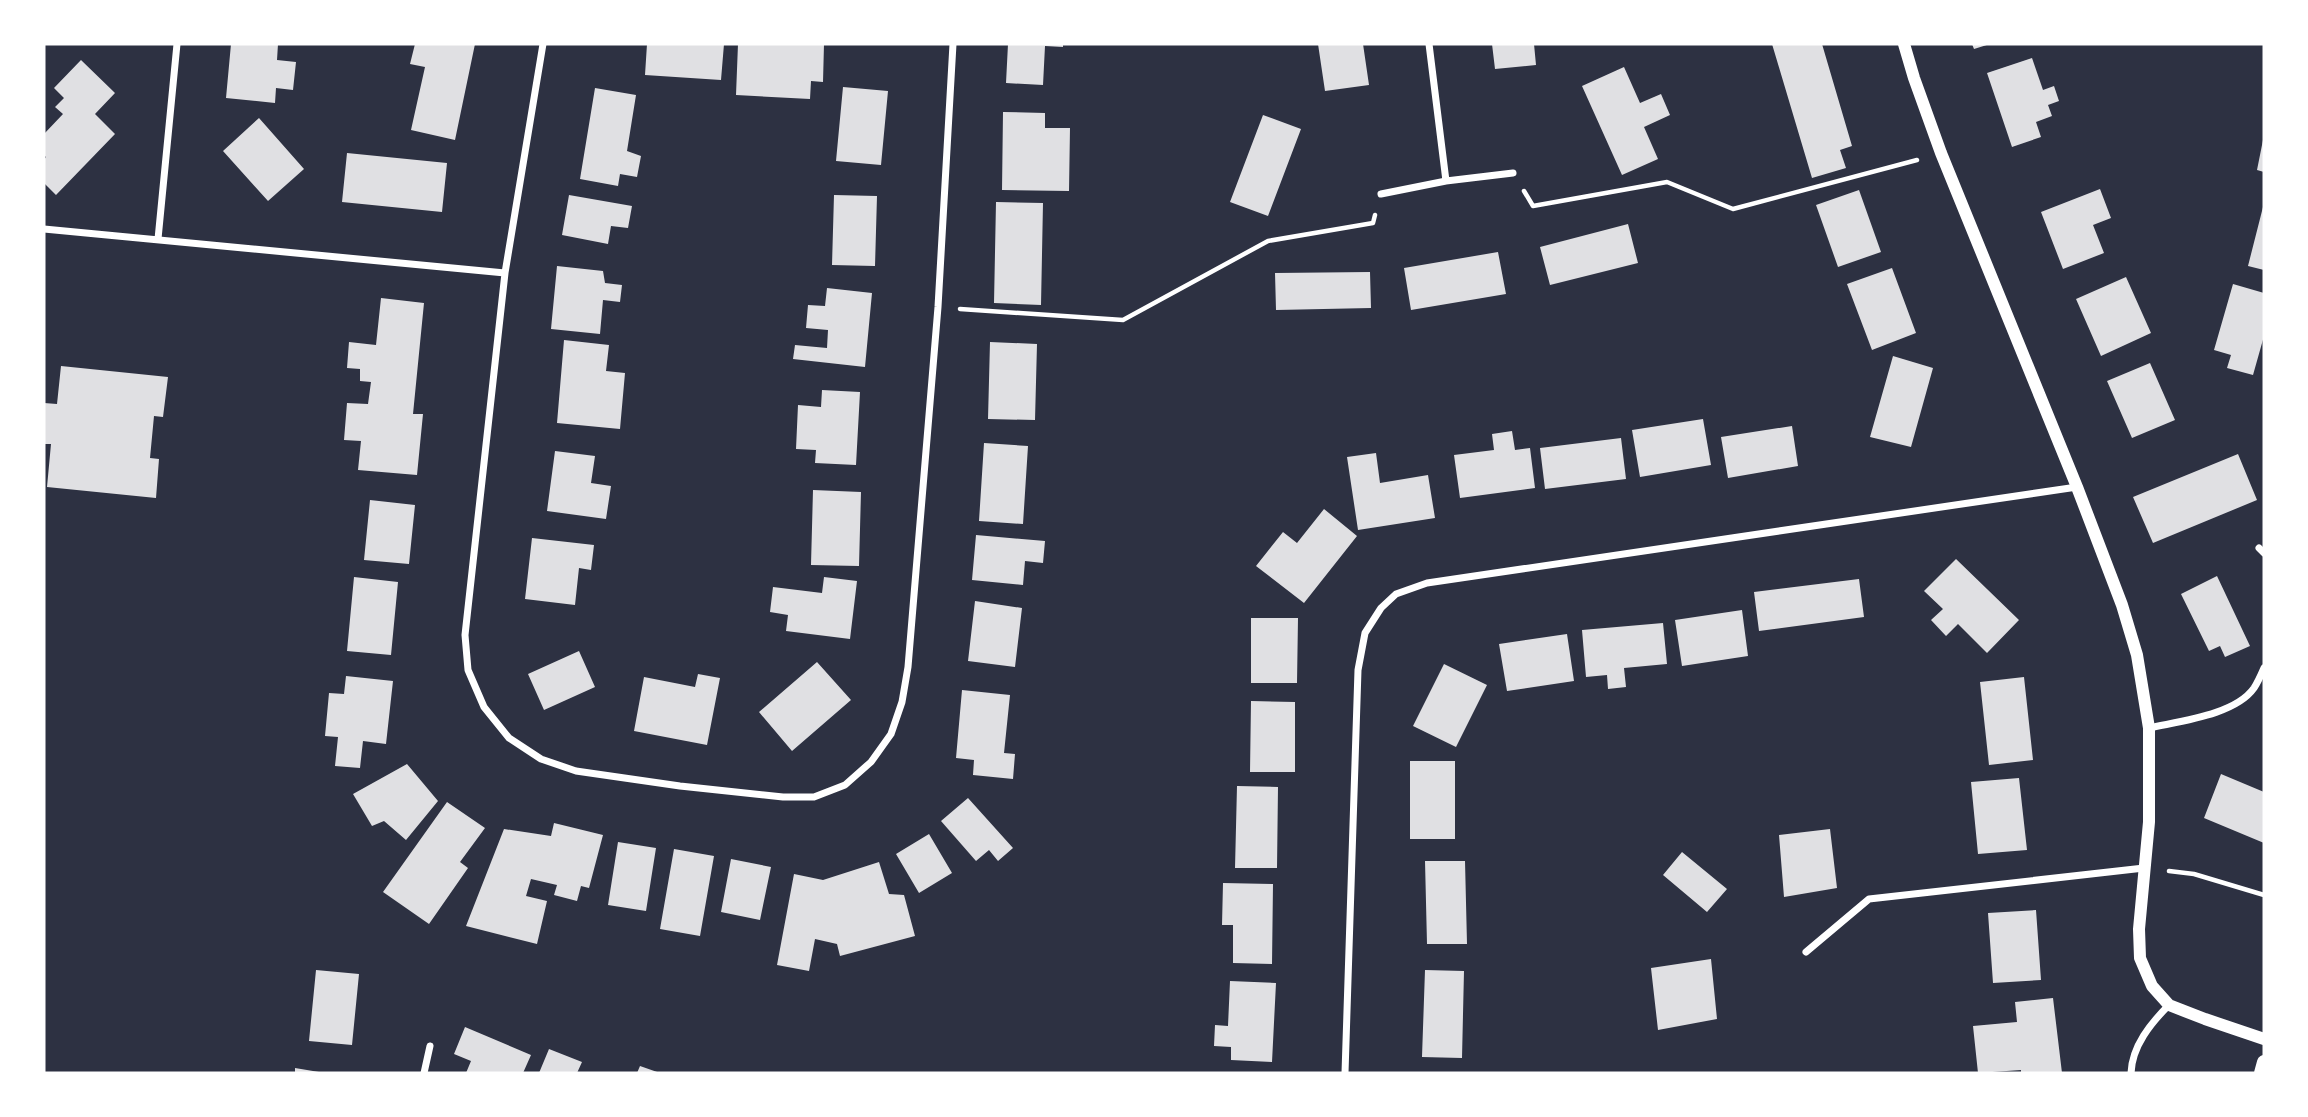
<svg xmlns="http://www.w3.org/2000/svg" width="2308" height="1117" viewBox="0 0 2308 1117" font-family="'Noto Sans',sans-serif">
<rect width="100%" height="100%" fill="#2d3142"/>
<path fill="#e0e0e3" d="M 231,44 L 278,44 L 277,60 L 296,62 L 293,90 L 276,88 L 275,103 L 226,98 Z
M 415,44 L 475,44 L 455,140 L 411,130 L 425,67 L 410,64 Z
M 647,44 L 724,44 L 721,80 L 645,75 Z
M 738,44 L 824,44 L 823,82 L 811,81 L 810,99 L 736,95 Z
M 1008,44 L 1063,44 L 1063,47 L 1045,46 L 1043,85 L 1006,83 Z
M 1318,44 L 1363,44 L 1369,85 L 1325,91 Z
M 1492,44 L 1534,44 L 1536,65 L 1495,69 Z
M 1772,44 L 1822,44 L 1852,146 L 1840,150 L 1846,168 L 1812,178 Z
M 1972,44 L 1990,44 L 1974,49 Z
M 2032,58 L 2043,90 L 2054,86 L 2059,101 L 2048,105 L 2052,116 L 2036,122 L 2041,137 L 2012,147 L 1987,73 Z
M 81,60 L 115,93 L 95,114 L 115,134 L 56,195 L 44,183 L 44,160 L 46,157 L 44,155 L 44,134 L 63,114 L 55,107 L 64,98 L 54,88 Z
M 1624,67 L 1640,103 L 1661,94 L 1670,115 L 1644,127 L 1658,159 L 1622,175 L 1582,86 Z
M 843,87 L 888,91 L 881,165 L 836,161 Z
M 595,88 L 636,95 L 627,151 L 641,156 L 637,177 L 620,174 L 618,186 L 580,179 Z
M 1003,112 L 1045,113 L 1045,128 L 1070,128 L 1069,191 L 1002,190 Z
M 1263,115 L 1301,129 L 1268,216 L 1230,202 Z
M 259,118 L 304,169 L 268,201 L 223,151 Z
M 2263,140 L 2264,140 L 2264,172 L 2257,170 Z
M 347,153 L 447,163 L 442,212 L 342,202 Z
M 2100,189 L 2111,218 L 2093,225 L 2104,253 L 2063,269 L 2041,212 Z
M 1859,190 L 1881,252 L 1838,267 L 1816,205 Z
M 569,195 L 632,206 L 628,228 L 611,226 L 608,244 L 562,235 Z
M 834,195 L 877,196 L 875,266 L 832,265 Z
M 996,202 L 1043,203 L 1041,305 L 994,303 Z
M 2263,207 L 2264,207 L 2264,270 L 2248,266 Z
M 1628,224 L 1638,263 L 1550,285 L 1540,247 Z
M 1498,252 L 1506,294 L 1411,310 L 1404,268 Z
M 557,266 L 603,271 L 605,283 L 622,285 L 620,302 L 603,300 L 600,334 L 551,329 Z
M 1892,268 L 1916,333 L 1872,350 L 1847,284 Z
M 1370,272 L 1371,308 L 1276,310 L 1275,273 Z
M 2126,277 L 2151,333 L 2101,356 L 2076,299 Z
M 2233,284 L 2264,293 L 2264,336 L 2253,375 L 2227,368 L 2231,355 L 2214,350 Z
M 827,288 L 872,293 L 865,367 L 793,359 L 795,345 L 827,348 L 828,330 L 806,328 L 808,305 L 825,306 Z
M 381,298 L 424,303 L 413,414 L 423,414 L 417,475 L 358,470 L 361,441 L 344,440 L 347,403 L 368,404 L 371,382 L 360,381 L 360,369 L 347,368 L 349,342 L 376,345 Z
M 564,340 L 609,345 L 606,371 L 625,373 L 620,429 L 557,423 Z
M 990,342 L 1037,344 L 1035,420 L 988,419 Z
M 1893,356 L 1933,368 L 1911,447 L 1870,437 Z
M 2150,363 L 2175,420 L 2132,438 L 2107,381 Z
M 61,366 L 168,377 L 163,417 L 154,416 L 150,458 L 159,459 L 156,498 L 47,487 L 51,444 L 44,444 L 44,403 L 57,404 Z
M 822,390 L 860,392 L 856,465 L 815,463 L 816,450 L 796,449 L 798,405 L 821,407 Z
M 1703,419 L 1711,465 L 1640,477 L 1632,430 Z
M 1792,426 L 1798,466 L 1728,478 L 1721,437 Z
M 1512,431 L 1515,450 L 1530,448 L 1535,488 L 1460,498 L 1454,455 L 1494,450 L 1492,434 Z
M 1621,438 L 1626,479 L 1545,489 L 1540,448 Z
M 984,443 L 1028,446 L 1023,524 L 979,521 Z
M 555,451 L 595,456 L 591,483 L 611,486 L 606,519 L 547,511 Z
M 1376,453 L 1380,483 L 1428,475 L 1435,518 L 1358,530 L 1347,457 Z
M 2238,454 L 2257,500 L 2153,543 L 2133,497 Z
M 813,490 L 861,492 L 859,566 L 811,565 Z
M 370,500 L 415,505 L 409,564 L 364,560 Z
M 1324,509 L 1357,536 L 1304,603 L 1256,566 L 1283,532 L 1297,543 Z
M 976,535 L 1045,541 L 1043,563 L 1025,561 L 1023,585 L 972,580 Z
M 532,538 L 594,545 L 591,570 L 579,568 L 575,605 L 525,599 Z
M 1956,559 L 2019,620 L 1987,653 L 1958,624 L 1946,636 L 1931,620 L 1943,609 L 1924,591 Z
M 2217,576 L 2250,646 L 2225,657 L 2220,646 L 2209,651 L 2181,594 Z
M 354,577 L 398,582 L 391,655 L 347,651 Z
M 824,577 L 857,581 L 850,639 L 786,631 L 788,615 L 770,612 L 773,587 L 822,593 Z
M 1859,579 L 1864,617 L 1759,631 L 1754,592 Z
M 975,601 L 1022,608 L 1015,667 L 968,661 Z
M 1742,610 L 1748,656 L 1682,666 L 1675,620 Z
M 1251,618 L 1298,618 L 1297,683 L 1251,683 Z
M 1663,623 L 1667,664 L 1624,668 L 1626,687 L 1608,689 L 1607,675 L 1586,677 L 1582,630 Z
M 1567,634 L 1574,681 L 1507,691 L 1499,644 Z
M 579,651 L 595,687 L 544,710 L 528,674 Z
M 817,662 L 851,700 L 792,751 L 759,712 Z
M 1444,664 L 1487,685 L 1456,747 L 1413,726 Z
M 698,674 L 720,678 L 707,745 L 634,731 L 644,677 L 695,687 Z
M 346,676 L 393,681 L 386,744 L 363,741 L 360,768 L 335,766 L 338,737 L 325,736 L 329,693 L 344,694 Z
M 2024,677 L 2033,760 L 1989,765 L 1980,682 Z
M 962,690 L 1010,695 L 1004,753 L 1015,754 L 1013,779 L 973,775 L 974,760 L 956,758 Z
M 1251,701 L 1295,702 L 1295,772 L 1250,772 Z
M 1410,761 L 1455,761 L 1455,839 L 1410,839 Z
M 407,764 L 438,801 L 406,840 L 384,821 L 372,826 L 353,794 Z
M 2221,774 L 2264,792 L 2264,843 L 2204,818 Z
M 2019,778 L 2027,850 L 1978,854 L 1971,782 Z
M 1237,786 L 1278,787 L 1277,868 L 1235,868 Z
M 968,798 L 1013,848 L 998,861 L 989,850 L 976,861 L 941,821 Z
M 447,802 L 485,828 L 460,862 L 468,868 L 429,924 L 383,892 Z
M 554,823 L 603,835 L 589,888 L 581,886 L 577,901 L 554,895 L 557,885 L 531,879 L 526,896 L 547,901 L 537,944 L 466,926 L 504,829 L 551,836 Z
M 1830,829 L 1837,888 L 1784,897 L 1779,835 Z
M 929,834 L 952,873 L 919,893 L 896,854 Z
M 618,842 L 656,848 L 646,911 L 608,905 Z
M 674,849 L 714,856 L 700,936 L 660,929 Z
M 1682,852 L 1727,889 L 1707,912 L 1663,875 Z
M 731,859 L 771,867 L 760,920 L 721,912 Z
M 1425,861 L 1465,861 L 1467,944 L 1427,944 Z
M 879,862 L 889,894 L 904,895 L 915,936 L 840,956 L 837,944 L 815,939 L 809,971 L 777,965 L 794,874 L 823,880 Z
M 1223,883 L 1273,884 L 1272,964 L 1233,963 L 1233,925 L 1222,925 Z
M 2036,910 L 2041,980 L 1993,983 L 1988,913 Z
M 1711,959 L 1717,1019 L 1658,1030 L 1651,968 Z
M 316,970 L 359,974 L 352,1045 L 309,1041 Z
M 1425,970 L 1464,971 L 1462,1058 L 1422,1057 Z
M 1230,981 L 1276,983 L 1272,1062 L 1231,1060 L 1231,1047 L 1214,1046 L 1215,1025 L 1228,1026 Z
M 2053,998 L 2062,1073 L 2021,1073 L 2021,1070 L 1978,1073 L 1973,1026 L 2017,1022 L 2015,1002 Z
M 465,1027 L 531,1055 L 523,1073 L 466,1073 L 471,1061 L 454,1054 Z
M 549,1049 L 582,1062 L 577,1073 L 539,1073 Z
M 640,1066 L 660,1073 L 637,1073 Z
M 295,1068 L 319,1072 L 319,1073 L 295,1073 Z"/>
<g fill="none" stroke-linecap="round" stroke-linejoin="round">
<path stroke="#fff" stroke-width="4.5" d="M 1524,191 L 1533,206 L 1667,182 L 1733,209 L 1917,160
M 960,309 L 1123,320 L 1268,241 L 1373,223 L 1375,215
M 2169,871 L 2194,874 L 2264,895"/>
<path stroke="#fff" stroke-width="7" d="M 543,44 L 505,273 L 465,635 L 468,670 L 484,707 L 509,738 L 541,759 L 576,771 L 680,786 L 783,797 L 814,797 L 845,785 L 871,762 L 891,734 L 902,702 L 908,667 L 938,307 L 953,44
M 1429,44 L 1446,181
M 1381,194 L 1446,181 L 1513,173
M 44,229 L 505,273
M 158,239 L 177,44
M 2259,548 L 2264,553
M 2149,728 C 2180,721 2235,715 2254,688 C 2258,682 2261,675 2264,668
M 1806,952 L 1869,899 L 2144,868
M 424,1073 L 430,1046
M 1345,1073 L 1358,670 L 1365,633 L 1381,608 L 1396,594 L 1427,583 L 2077,487
M 2131,1073 C 2132,1046 2151,1023 2169,1005"/>
<path stroke="#fff" stroke-width="12" d="M 1904,44 L 1914,78 L 1941,153 L 2077,487 L 2122,605 L 2137,655 L 2149,728 L 2149,822 L 2139,929 L 2140,958 L 2152,986 L 2169,1005 L 2205,1019 L 2264,1039"/>
<path stroke="#fff" stroke-width="14" d="M 2261,1073 L 2264,1062"/>
</g>
<rect width="2308" height="1117" fill="none" stroke="#ffffff" stroke-width="91"/>
</svg>
